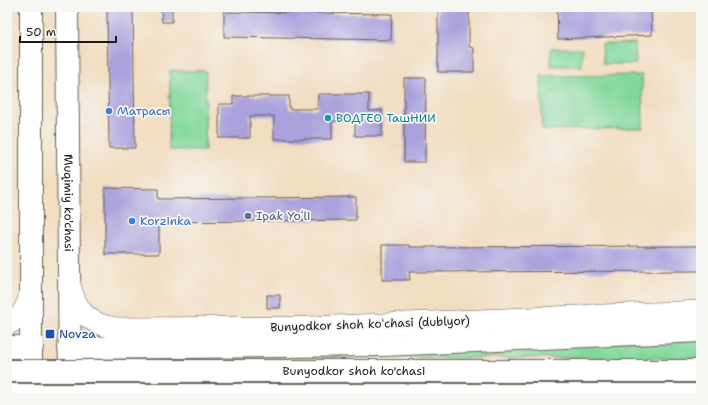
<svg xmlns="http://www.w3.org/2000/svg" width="708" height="405" viewBox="0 0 708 405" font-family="'Shantell Sans',sans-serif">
<rect width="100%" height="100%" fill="#f6f6f2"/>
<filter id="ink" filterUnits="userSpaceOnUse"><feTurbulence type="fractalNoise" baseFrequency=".025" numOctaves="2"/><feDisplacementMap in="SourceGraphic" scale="8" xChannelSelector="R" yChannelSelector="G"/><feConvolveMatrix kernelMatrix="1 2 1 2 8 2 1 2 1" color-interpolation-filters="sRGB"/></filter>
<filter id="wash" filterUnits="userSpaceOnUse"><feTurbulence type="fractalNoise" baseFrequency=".012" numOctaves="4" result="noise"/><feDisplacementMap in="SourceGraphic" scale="16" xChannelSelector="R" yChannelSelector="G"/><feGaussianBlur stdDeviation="0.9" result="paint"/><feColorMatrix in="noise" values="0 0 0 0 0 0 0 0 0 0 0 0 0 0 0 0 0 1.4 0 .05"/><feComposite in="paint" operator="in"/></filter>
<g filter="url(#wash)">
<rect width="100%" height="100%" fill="#f2ddc1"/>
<path fill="#82d89c" stroke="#4f7a5c" d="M 635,43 L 636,64 L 603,64 L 602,44 Z
M 551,48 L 582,48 L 582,66 L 551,66 Z
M 170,70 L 206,71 L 205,150 L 169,150 Z
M 642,75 L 643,128 L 542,130 L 541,76 Z
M 701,339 L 701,358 L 79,358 Z"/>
<g id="blocks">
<path fill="#aaa1dd" d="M 107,7 L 133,7 L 135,148 L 109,148 Z
M 161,7 L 172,7 L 172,22 L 162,22 Z
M 438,7 L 469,7 L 469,47 L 474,48 L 474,72 L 438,72 Z
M 557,7 L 651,7 L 652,35 L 558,39 Z
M 224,12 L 392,14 L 391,40 L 224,37 Z
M 404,78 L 426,78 L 425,162 L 404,162 Z
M 318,94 L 369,94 L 369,111 L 382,110 L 382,136 L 355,136 L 355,121 L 332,121 L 332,139 L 274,139 L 274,116 L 250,116 L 250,138 L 219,138 L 219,104 L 233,104 L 233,96 L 289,96 L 289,109 L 318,109 Z
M 105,188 L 158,189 L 158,199 L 356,197 L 356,220 L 159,222 L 159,254 L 105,254 Z
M 382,245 L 409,245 L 409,247 L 701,246 L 701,271 L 409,272 L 410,280 L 382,280 Z
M 267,295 L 280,295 L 280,308 L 267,308 Z"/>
</g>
</g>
<g filter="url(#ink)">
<use href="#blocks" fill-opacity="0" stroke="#676056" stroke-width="1"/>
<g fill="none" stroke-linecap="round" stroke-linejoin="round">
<g stroke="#676056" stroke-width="22">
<path id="secondary" d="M 70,284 C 76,311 89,325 117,328 L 309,327 L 701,311
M 7,325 C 22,318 28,305 31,289"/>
</g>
<g stroke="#676056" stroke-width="24">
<g id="primary">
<path id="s1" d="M 67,7 L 70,398"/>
<path d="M 7,347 L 32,347"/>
<path d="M 69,348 L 383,345 L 701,331"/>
<path d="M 621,371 L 701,371"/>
<path d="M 622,395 L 701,395"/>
<path d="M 31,398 L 31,7"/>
</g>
</g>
<use href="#secondary" stroke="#fff" stroke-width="21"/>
<use href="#primary" stroke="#fff" stroke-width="22"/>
<g stroke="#676056" stroke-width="24" stroke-linecap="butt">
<g id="primary-bridge">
<path id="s2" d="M 7,371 L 621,371"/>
<path d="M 7,395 L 622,395"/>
</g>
</g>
<use href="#primary-bridge" stroke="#fff" stroke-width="22"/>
</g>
</g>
<g fill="#3f7fe0" stroke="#f6f6f2" stroke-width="1.5">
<circle cx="109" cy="111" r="4"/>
<circle cx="132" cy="221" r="4"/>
</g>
<circle fill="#0f9aa8" stroke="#f6f6f2" stroke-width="1.5" cx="328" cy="118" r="4"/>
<circle fill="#5c6f8a" stroke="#f6f6f2" stroke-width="1.5" cx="248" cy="216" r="4"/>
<rect fill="#1a4fb4" stroke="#f6f6f2" stroke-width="1.5" x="45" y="329" width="10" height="10" rx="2"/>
<g text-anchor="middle" stroke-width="3.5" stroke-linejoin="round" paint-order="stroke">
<g font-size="12" fill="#366cbe" stroke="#f6f6f2" text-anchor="start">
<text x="117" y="115">Матрасы</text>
<text x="140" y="225">Korzinka</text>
</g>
<g font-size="12" fill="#0d838f" stroke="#f6f6f2" text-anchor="start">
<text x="336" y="122">ВОДГЕО ТашНИИ</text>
</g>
<g font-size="12" fill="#1c1c1c" stroke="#f6f6f2">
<text dy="4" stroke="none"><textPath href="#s1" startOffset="196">Muqimiy ko'chasi</textPath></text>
<text transform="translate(370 324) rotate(-2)" y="4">Bunyodkor shoh koʻchasi (dublyor)</text>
<text dy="4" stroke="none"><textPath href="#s2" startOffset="347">Bunyodkor shoh ko'chasi</textPath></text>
</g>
<g font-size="12" fill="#4e5e75" stroke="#f6f6f2" text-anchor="start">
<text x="256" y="220">Ipak Yoʻli</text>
</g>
<g font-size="12" fill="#164399" stroke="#f6f6f2" text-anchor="start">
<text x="59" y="338">Novza</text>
</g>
</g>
<rect width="708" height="405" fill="none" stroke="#f6f6f2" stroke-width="24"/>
<path d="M20 36v6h96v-6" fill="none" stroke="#1c1c1c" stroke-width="2"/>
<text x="26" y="36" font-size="12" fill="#1c1c1c" stroke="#f6f6f2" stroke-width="3" paint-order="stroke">50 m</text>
</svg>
